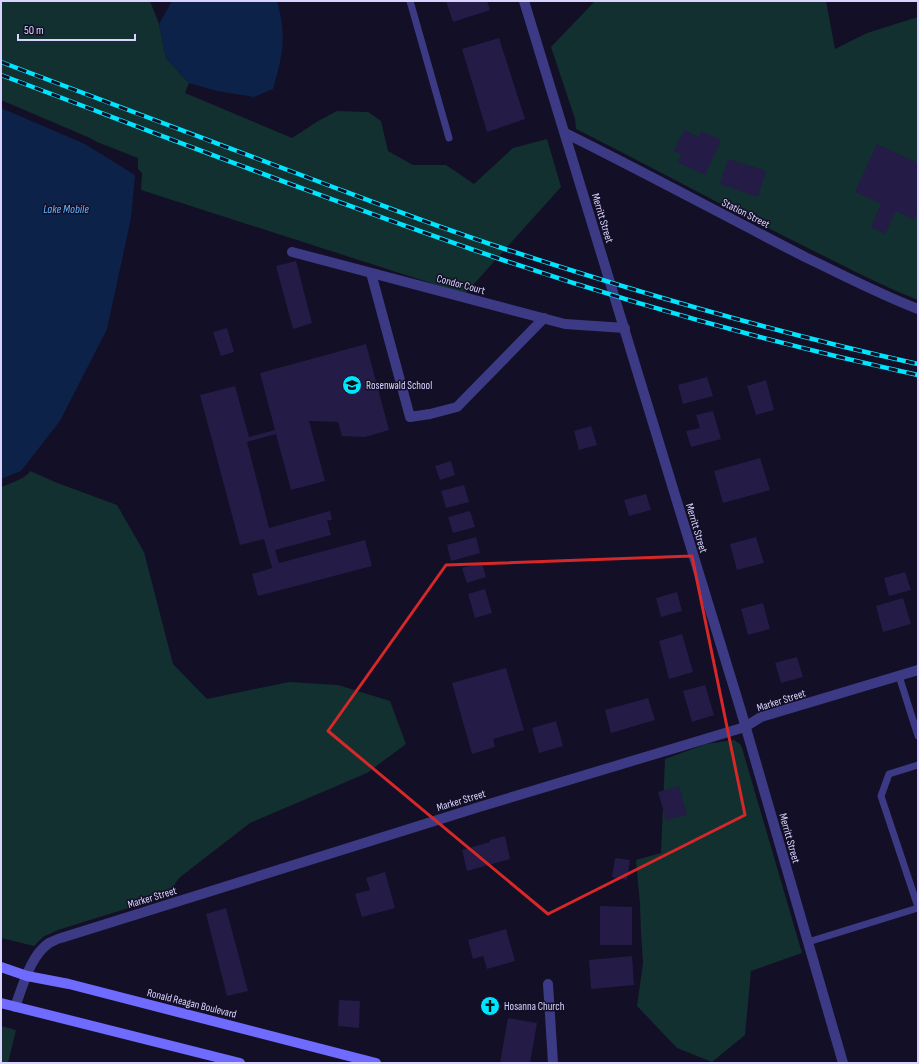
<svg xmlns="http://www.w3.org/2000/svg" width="919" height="1064" viewBox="0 0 919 1064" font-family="'Sofia Sans Condensed',sans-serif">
<rect width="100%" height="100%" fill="#130f26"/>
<path fill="#12302f" d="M 1,1 L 150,1 L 159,24 L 166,58 L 189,83 L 185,93 L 292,138 L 318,121 L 337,111 L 368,112 L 381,121 L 388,151 L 413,165 L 446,165 L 474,184 L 513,148 L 547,139 L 561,187 L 465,294 L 141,190 L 142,173 L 138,169 L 138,158 L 97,142 L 90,138 L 1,100 Z
M 595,1 L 826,1 L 835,49 L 867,33 L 918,17 L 918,300 C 880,285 844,266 808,248 C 730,210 654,168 576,129 L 575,119 L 551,47 Z
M 30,471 L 55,482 L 117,505 L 144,552 L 173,664 L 207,699 L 289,682 L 338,685 L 390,701 L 406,744 L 367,773 L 250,823 L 179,878 L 167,896 L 58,930 L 43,937 L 34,946 L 1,938 L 1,487 C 9,484 27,478 30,471 Z
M 734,740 L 740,744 L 742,748 L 802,953 L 751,971 L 745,1035 L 712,1062 L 677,1048 L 637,1006 L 643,963 L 641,932 L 640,904 L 636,860 L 661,853 L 665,759 L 706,744 Z
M 1,1026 L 16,1030 L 8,1063 L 1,1063 Z"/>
<path fill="#0c2248" d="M 172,1 L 277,1 C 287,36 283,54 273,89 L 254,97 L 217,91 L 189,83 L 166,58 L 159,24 Z
M 1,108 L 85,144 L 135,175 L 131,218 L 107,329 L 60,421 L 21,471 L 1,479 Z"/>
<path fill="#241b47" d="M 446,1 L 487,1 L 490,10 L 453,22 Z
M 499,38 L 525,119 L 487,132 L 462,49 Z
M 684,130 L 699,137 L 701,131 L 721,140 L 705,175 L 677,162 L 681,154 L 674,151 Z
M 877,144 L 918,163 L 918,211 L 914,220 L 896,211 L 885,234 L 871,227 L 881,204 L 855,192 Z
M 728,159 L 766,171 L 758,197 L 720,184 Z
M 296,261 L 312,323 L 293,329 L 276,266 Z
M 227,328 L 234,352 L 221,356 L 213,332 Z
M 366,344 L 389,430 L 365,437 L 342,436 L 338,422 L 309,421 L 325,481 L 291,490 L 276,434 L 247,442 L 269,528 L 330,511 L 332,520 L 327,520 L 331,535 L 275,550 L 279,563 L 365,540 L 372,566 L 258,596 L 252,574 L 272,568 L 264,539 L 240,545 L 200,395 L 235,386 L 249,437 L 275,430 L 260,373 Z
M 707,377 L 713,396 L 683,404 L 678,385 Z
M 766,380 L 774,410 L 756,415 L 747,386 Z
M 713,411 L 721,439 L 691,447 L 686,431 L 700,428 L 696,415 Z
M 591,426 L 597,445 L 579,450 L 574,431 Z
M 760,458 L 770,490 L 723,503 L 714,471 Z
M 451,461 L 455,475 L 440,480 L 435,466 Z
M 464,485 L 469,502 L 446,508 L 441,491 Z
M 646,494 L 651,510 L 629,516 L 624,500 Z
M 470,511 L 475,527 L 453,533 L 448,517 Z
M 476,537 L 480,553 L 451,561 L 447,545 Z
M 756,537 L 764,563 L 737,570 L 730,544 Z
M 482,563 L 486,577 L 467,583 L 462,568 Z
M 905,572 L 911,590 L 889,596 L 884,578 Z
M 485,589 L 492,613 L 475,618 L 468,594 Z
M 677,592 L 682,611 L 661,617 L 656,598 Z
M 903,598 L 911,624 L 883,632 L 876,606 Z
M 763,603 L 770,629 L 748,635 L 741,609 Z
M 682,634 L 693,672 L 669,679 L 659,641 Z
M 797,657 L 803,677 L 781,683 L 775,663 Z
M 506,668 L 524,730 L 493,739 L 495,747 L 472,754 L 452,683 Z
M 705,685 L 714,715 L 692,722 L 683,691 Z
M 648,698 L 655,720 L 611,733 L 605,710 Z
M 556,721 L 563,746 L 539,753 L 532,728 Z
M 679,786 L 687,815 L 666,820 L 658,792 Z
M 505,836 L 510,859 L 467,871 L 462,850 L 490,842 L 490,840 Z
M 615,858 L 630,860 L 627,880 L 612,877 Z
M 385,872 L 395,908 L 362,917 L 355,894 L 370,890 L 366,878 Z
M 600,906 L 632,907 L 632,945 L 600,945 Z
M 226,908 L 248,991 L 227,996 L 206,914 Z
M 506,929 L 515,961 L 487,969 L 483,956 L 473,959 L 468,940 Z
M 632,956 L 634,985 L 591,989 L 589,960 Z
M 339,1000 L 360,1001 L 359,1028 L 338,1026 Z
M 508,1018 L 537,1023 L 530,1063 L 500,1063 Z"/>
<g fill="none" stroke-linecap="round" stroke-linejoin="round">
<path stroke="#3d3a85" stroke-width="7" d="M 410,1 L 449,138
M 899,676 L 918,736
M 918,765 L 889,774 L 881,796 L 918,907
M 808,942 L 918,908"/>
<path stroke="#3d3a85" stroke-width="10" d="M 565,133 C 646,173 725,216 805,257 C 843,275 879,294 918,309
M 292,252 L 565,324 L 625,328
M 371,273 L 410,417 L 430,414 L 457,407 L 544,318
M 548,984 L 553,1063
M 15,1007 C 23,986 30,956 49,943 C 53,941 57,939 61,938 L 479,807 L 745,727 L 761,717 L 918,670"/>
<path stroke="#3d3a85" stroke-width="10" d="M 524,1 L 741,711 L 843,1063"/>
<path stroke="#6f6bff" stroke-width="10" d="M 1,967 L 27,976 L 69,984 L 376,1063
M 1,1003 L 240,1063"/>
<g stroke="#00e5ff" stroke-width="4.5">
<path id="rail" d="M 1,62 C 101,100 201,138 301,175 C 368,200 434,226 502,248 C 639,293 777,333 918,364
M 1,75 C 166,137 330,201 497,258 C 635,305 776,344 918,375"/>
</g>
<use href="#rail" stroke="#130f26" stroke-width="3" stroke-dasharray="9" stroke-linecap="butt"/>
</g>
<path fill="none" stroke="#d62828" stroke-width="3" stroke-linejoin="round" d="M 692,556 L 745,815 L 548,914 L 328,731 L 446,565 Z"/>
<defs>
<g id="school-disc" transform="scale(1)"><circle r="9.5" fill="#00e5ff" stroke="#130f26"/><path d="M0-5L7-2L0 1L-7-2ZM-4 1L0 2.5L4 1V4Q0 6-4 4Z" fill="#111"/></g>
<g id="church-disc" transform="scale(1)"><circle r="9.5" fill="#00e5ff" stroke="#130f26"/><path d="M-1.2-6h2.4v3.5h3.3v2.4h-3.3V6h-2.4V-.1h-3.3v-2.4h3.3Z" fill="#111"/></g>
</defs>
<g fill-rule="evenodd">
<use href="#school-disc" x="352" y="385"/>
<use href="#church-disc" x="490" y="1006"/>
</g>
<g text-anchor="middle" stroke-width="3" stroke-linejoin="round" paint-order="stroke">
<g font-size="11" fill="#d9d4ff" stroke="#130f26">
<text transform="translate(746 213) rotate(27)" y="4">Station Street</text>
<text transform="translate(603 218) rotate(73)" y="4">Merritt Street</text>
<text transform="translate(461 284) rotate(15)" y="4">Condor Court</text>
<text transform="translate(697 528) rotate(73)" y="4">Merritt Street</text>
<text transform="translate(781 700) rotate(-18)" y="4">Marker Street</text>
<text transform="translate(461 800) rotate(-17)" y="4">Marker Street</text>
<text transform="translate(790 838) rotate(74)" y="4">Merritt Street</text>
<text transform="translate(152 897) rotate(-17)" y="4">Marker Street</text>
<text transform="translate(192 1003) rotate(14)" y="4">Ronald Reagan Boulevard</text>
</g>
<g font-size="11" fill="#d9d4ff" stroke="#130f26" text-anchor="start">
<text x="366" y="389">Rosenwald School</text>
<text x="504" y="1010">Hosanna Church</text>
</g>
<g font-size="12" font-style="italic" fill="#62b6ff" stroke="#130f26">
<text x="66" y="213">Lake Mobile</text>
</g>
</g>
<rect width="919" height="1064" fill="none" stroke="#d9d4ff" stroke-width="4"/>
<path d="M18 34v6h117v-6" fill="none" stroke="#d9d4ff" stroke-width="2"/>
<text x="24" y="34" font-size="12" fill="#d9d4ff" stroke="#130f26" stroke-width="3" paint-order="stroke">50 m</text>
</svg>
